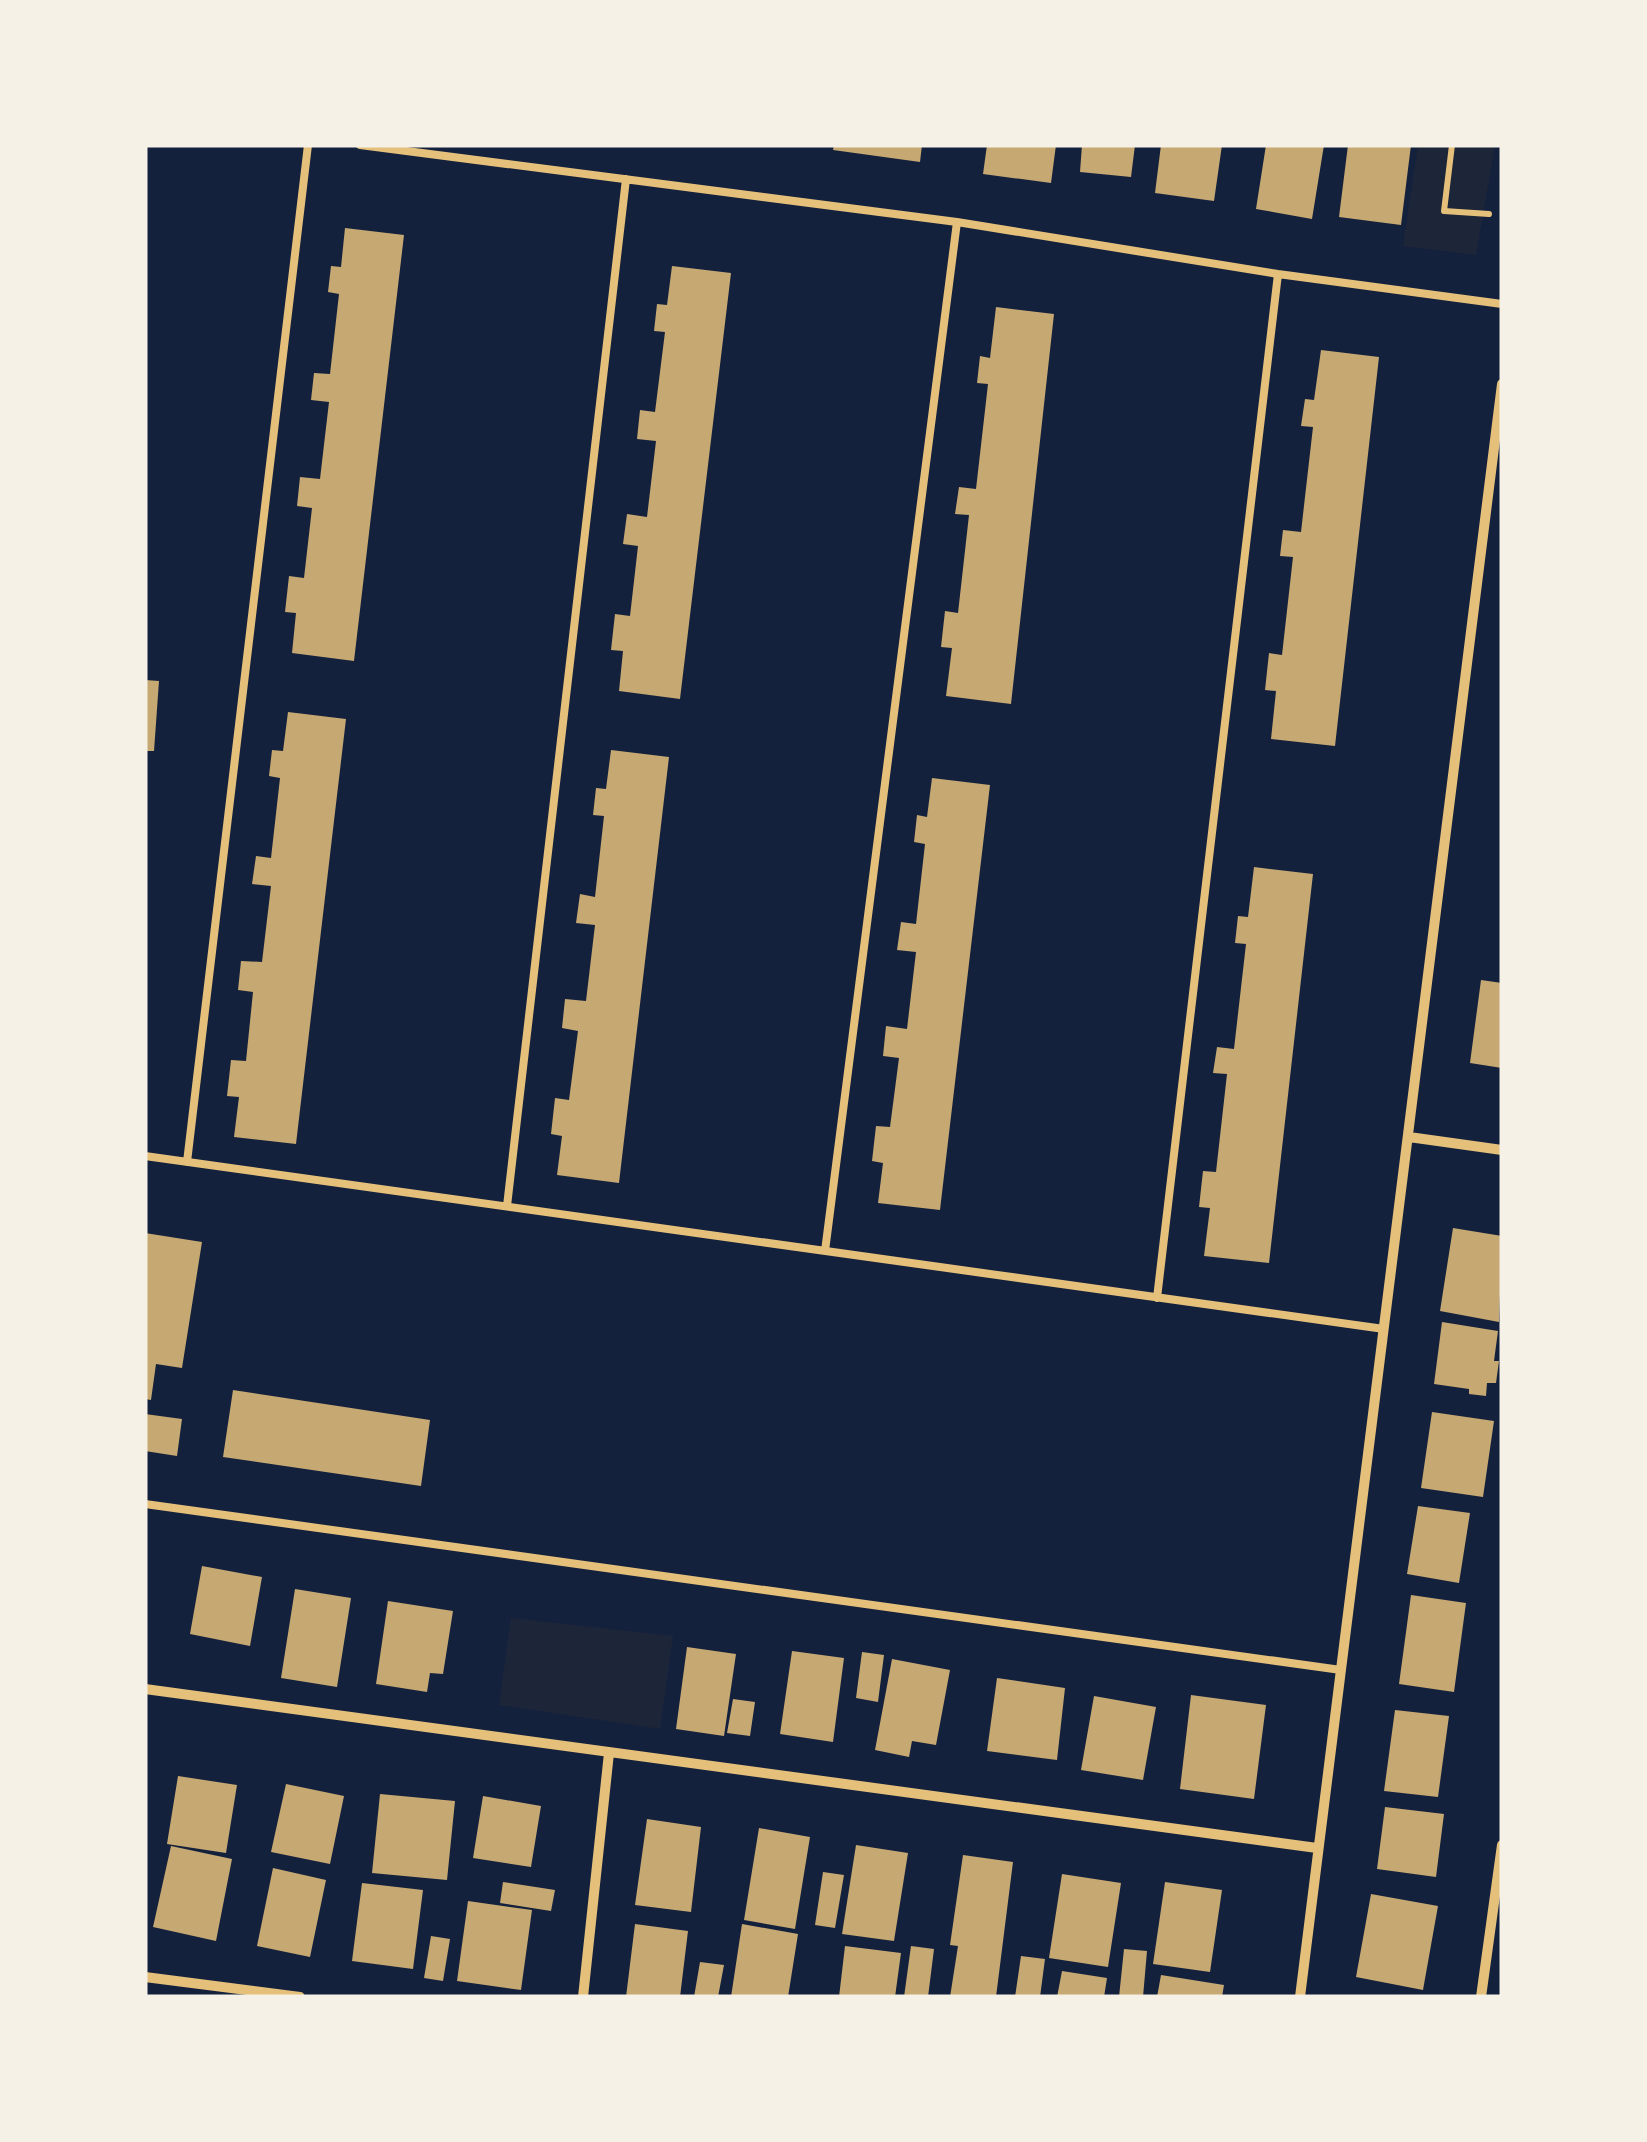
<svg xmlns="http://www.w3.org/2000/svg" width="1647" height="2142" viewBox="0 0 1647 2142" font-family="Mulish,sans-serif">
<rect width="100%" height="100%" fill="#14213d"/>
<path fill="#1d2539" d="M 1418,145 L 1495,145 L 1476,255 L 1403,246 Z
M 511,1618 L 673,1636 L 660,1729 L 499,1705 Z"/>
<path fill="#c6a872" d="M 834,145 L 922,145 L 920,162 L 833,150 Z
M 987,145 L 1056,145 L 1051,183 L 983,174 Z
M 1082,145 L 1135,145 L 1131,177 L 1080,172 Z
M 1161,145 L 1222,145 L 1214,201 L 1155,193 Z
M 1266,145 L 1324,145 L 1312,219 L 1256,209 Z
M 1348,145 L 1411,145 L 1401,225 L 1339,217 Z
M 345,228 L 404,235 L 354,661 L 292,653 L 296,613 L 285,612 L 289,576 L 304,578 L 312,508 L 297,506 L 300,477 L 320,479 L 329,402 L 311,400 L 314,373 L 330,374 L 339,294 L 328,292 L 331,266 L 341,267 Z
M 672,266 L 731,273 L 680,699 L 619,691 L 623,651 L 611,650 L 615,614 L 630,616 L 638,546 L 623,544 L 627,514 L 647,517 L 656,441 L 637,439 L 640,410 L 655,412 L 665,332 L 654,331 L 657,304 L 667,305 Z
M 996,307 L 1054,314 L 1011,704 L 946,696 L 952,648 L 941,647 L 945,611 L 958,613 L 969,515 L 955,514 L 959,487 L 976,489 L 988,384 L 977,383 L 980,356 L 990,358 Z
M 1321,350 L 1379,357 L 1335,746 L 1271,739 L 1276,691 L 1265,690 L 1269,653 L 1282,655 L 1293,557 L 1280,556 L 1283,530 L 1301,532 L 1313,427 L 1301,426 L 1305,399 L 1314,400 Z
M 145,680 L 159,681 L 154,751 L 145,751 Z
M 288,712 L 346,719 L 296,1144 L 234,1137 L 239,1097 L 227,1096 L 231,1060 L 246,1061 L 253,992 L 238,990 L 241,961 L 262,962 L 271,886 L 252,884 L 256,856 L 271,858 L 280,778 L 269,776 L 272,750 L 283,751 Z
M 611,750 L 669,757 L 619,1183 L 557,1175 L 562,1136 L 551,1134 L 555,1098 L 569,1100 L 578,1031 L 562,1028 L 565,999 L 586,1001 L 595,925 L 576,923 L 580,894 L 595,897 L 604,816 L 593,815 L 596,788 L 606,789 Z
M 932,778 L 990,785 L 940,1210 L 878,1203 L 883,1163 L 872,1161 L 876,1126 L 890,1127 L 899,1058 L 883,1056 L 886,1026 L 907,1029 L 916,952 L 897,950 L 901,922 L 916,924 L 925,844 L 914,842 L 917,815 L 927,817 Z
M 1254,867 L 1313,874 L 1269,1263 L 1204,1256 L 1210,1208 L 1199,1207 L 1203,1171 L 1216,1172 L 1227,1074 L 1213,1073 L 1217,1047 L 1234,1049 L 1246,944 L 1235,943 L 1238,916 L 1248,917 Z
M 1481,980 L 1502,983 L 1502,1068 L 1470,1063 Z
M 1453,1228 L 1502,1236 L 1499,1322 L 1440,1311 Z
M 145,1233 L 202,1242 L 182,1368 L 156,1364 L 151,1400 L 145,1399 Z
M 1442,1322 L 1498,1331 L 1494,1361 L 1499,1361 L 1496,1383 L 1487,1383 L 1486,1396 L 1469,1394 L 1469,1389 L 1434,1384 Z
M 233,1390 L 430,1420 L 421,1486 L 223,1457 Z
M 1432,1412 L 1494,1421 L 1483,1497 L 1421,1488 Z
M 145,1414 L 182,1419 L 177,1456 L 145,1451 Z
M 1418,1506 L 1470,1513 L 1459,1583 L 1407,1574 Z
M 202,1566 L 262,1577 L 250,1646 L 190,1634 Z
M 295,1589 L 351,1598 L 337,1687 L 281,1678 Z
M 1411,1595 L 1466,1603 L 1454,1692 L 1399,1684 Z
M 388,1601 L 453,1611 L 443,1674 L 430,1673 L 427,1692 L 376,1684 Z
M 687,1647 L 736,1654 L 724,1736 L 676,1729 Z
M 792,1651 L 844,1658 L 833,1742 L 780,1734 Z
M 862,1652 L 884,1655 L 878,1702 L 856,1698 Z
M 892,1659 L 950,1670 L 936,1745 L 912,1741 L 909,1757 L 875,1750 Z
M 997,1678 L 1065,1688 L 1057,1760 L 987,1751 Z
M 1191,1695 L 1266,1705 L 1254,1799 L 1180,1789 Z
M 1094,1696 L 1156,1707 L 1143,1780 L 1081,1770 Z
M 733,1699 L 755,1702 L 750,1736 L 727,1733 Z
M 1395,1710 L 1449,1716 L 1438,1797 L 1384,1791 Z
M 178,1776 L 237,1785 L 226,1853 L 167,1844 Z
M 286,1784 L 344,1796 L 330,1864 L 271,1852 Z
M 380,1794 L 455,1801 L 447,1880 L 372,1873 Z
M 483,1796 L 541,1806 L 531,1867 L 473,1858 Z
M 1385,1807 L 1444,1814 L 1436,1877 L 1377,1869 Z
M 647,1819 L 701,1827 L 691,1912 L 635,1905 Z
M 759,1828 L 810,1837 L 795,1929 L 744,1920 Z
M 856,1845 L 908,1853 L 894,1941 L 842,1934 Z
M 171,1846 L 232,1859 L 216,1941 L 153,1927 Z
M 963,1855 L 1013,1862 L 996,1997 L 950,1997 L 958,1946 L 950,1945 Z
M 273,1868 L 326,1880 L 310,1957 L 257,1946 Z
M 823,1872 L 844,1875 L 835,1928 L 815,1925 Z
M 1062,1874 L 1121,1883 L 1108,1967 L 1049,1958 Z
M 503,1882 L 555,1890 L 551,1911 L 500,1903 Z
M 1165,1882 L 1222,1890 L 1210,1972 L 1153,1964 Z
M 362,1883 L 423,1890 L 413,1969 L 352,1961 Z
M 1371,1894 L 1438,1906 L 1423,1990 L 1356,1977 Z
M 468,1901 L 532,1910 L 521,1990 L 457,1981 Z
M 635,1924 L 688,1931 L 680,1997 L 626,1997 Z
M 742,1924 L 798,1934 L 788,1997 L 731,1997 Z
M 431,1936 L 450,1939 L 443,1981 L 424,1978 Z
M 845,1946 L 901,1953 L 895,1997 L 839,1997 Z
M 911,1946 L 934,1949 L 928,1997 L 904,1997 Z
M 1124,1949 L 1147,1951 L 1143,1997 L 1119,1997 Z
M 1021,1956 L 1045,1959 L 1040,1997 L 1015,1997 Z
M 700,1962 L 724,1965 L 718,1997 L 694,1997 Z
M 1062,1971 L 1107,1978 L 1104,1997 L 1057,1997 Z
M 1161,1975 L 1224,1985 L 1222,1997 L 1157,1997 Z"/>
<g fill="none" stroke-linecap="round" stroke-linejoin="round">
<path stroke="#e5c07b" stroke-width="6" d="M 1452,145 L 1444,211 L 1489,214"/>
<path stroke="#e5c07b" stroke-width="8" d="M 360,145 L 957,222 L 1278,274 L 1502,304
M 145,1156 L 1384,1329
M 187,1162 L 308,145
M 507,1206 L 626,179
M 825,1251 L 957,222
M 1157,1298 L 1278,274
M 145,1504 L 1341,1670"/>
<path stroke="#e5c07b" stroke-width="10" d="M 1409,1137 L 1502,1150
M 145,1689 L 1317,1848
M 145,1977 L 300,1997
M 583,1997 L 609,1753
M 1300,1997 L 1502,384
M 1481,1997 L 1502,1845"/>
</g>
<rect width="1647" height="2142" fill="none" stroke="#f6f1e7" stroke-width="295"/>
</svg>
